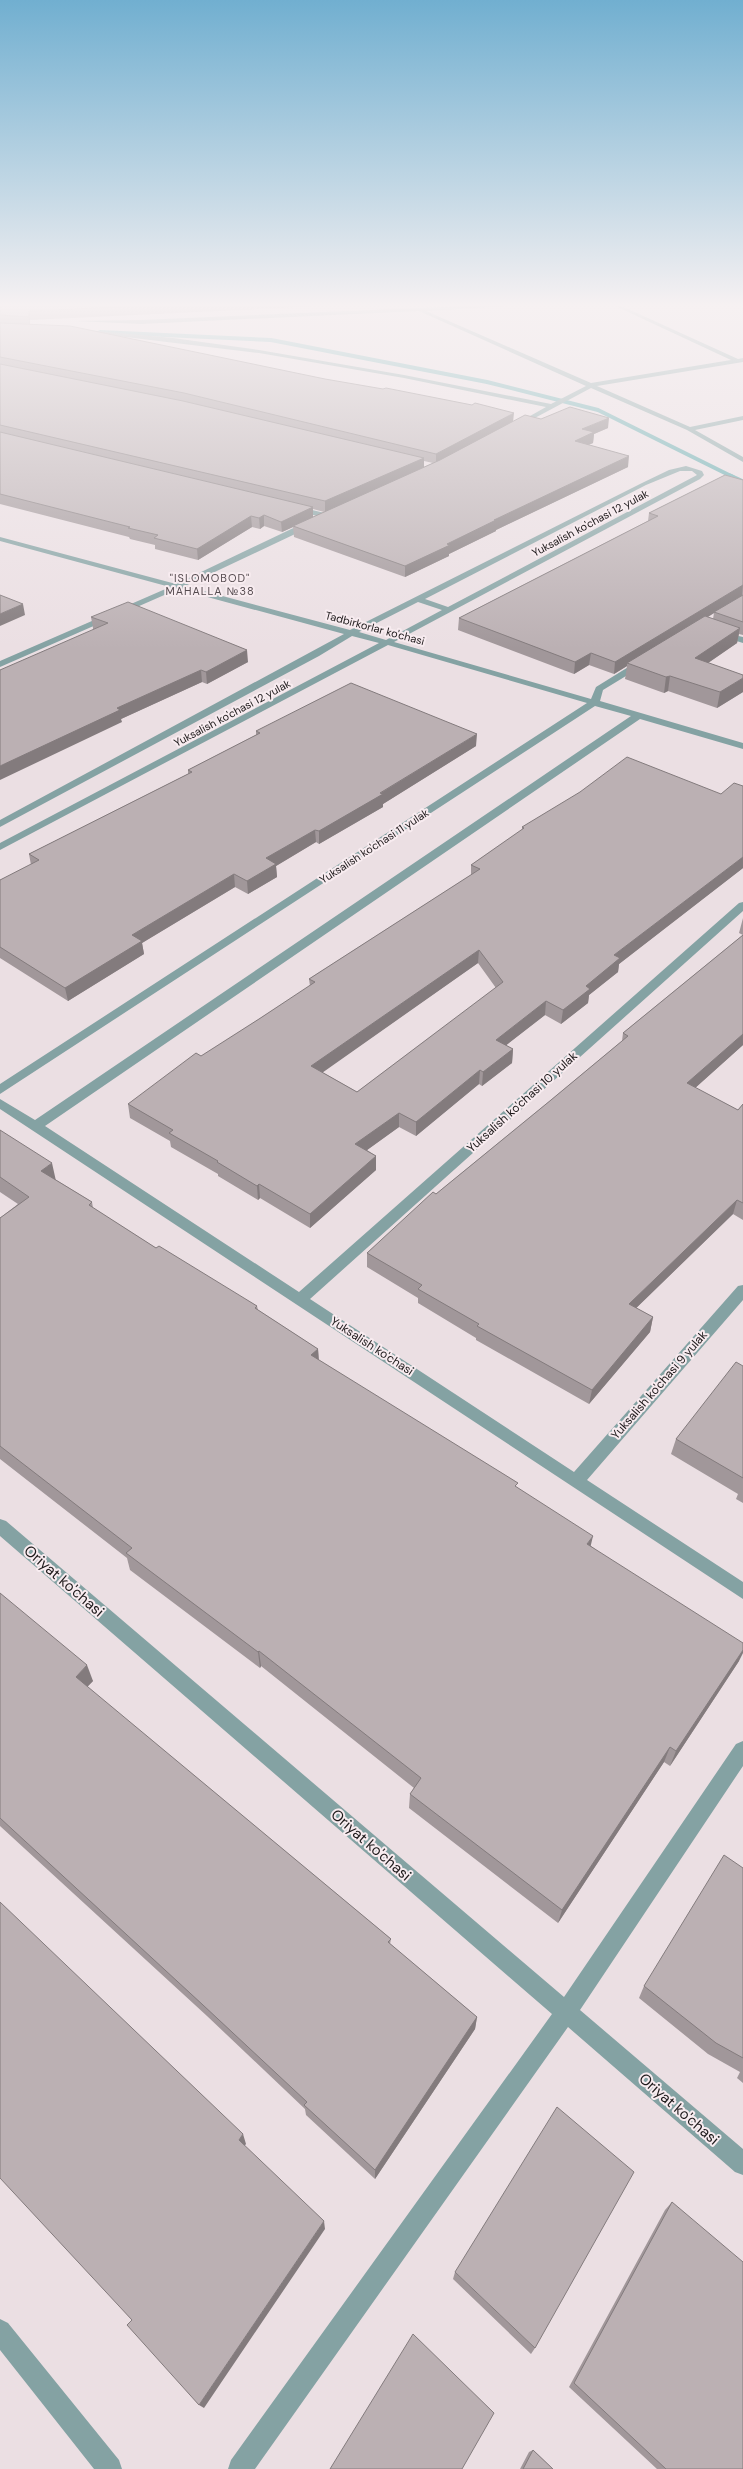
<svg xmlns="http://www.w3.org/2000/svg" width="743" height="2469" viewBox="0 0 743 2469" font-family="'DM Sans',sans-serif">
<rect width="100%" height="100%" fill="#ebdfe3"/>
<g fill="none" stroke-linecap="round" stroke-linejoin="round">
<path stroke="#5ea8ab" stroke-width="4" d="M 100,332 L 271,340 L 487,382 L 598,410 L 733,477"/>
<path stroke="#5ea8ab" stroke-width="5" d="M 730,476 L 743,482"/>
<path fill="#84a2a3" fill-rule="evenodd" d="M 511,304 L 543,304 L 426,311 L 591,383 L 731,360 L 611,304 L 617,304 L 738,359 L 743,358 L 743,362 L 597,386 L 690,427 L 743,416 L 743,420 L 695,430 L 743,457 L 743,462 L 687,430 L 591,388 L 516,428 L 514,425 L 546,407 L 404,378 L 259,353 L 84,332 L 87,330 L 173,338 L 259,350 L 404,375 L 551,404 L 586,386 L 419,311 L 141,324 L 75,321 L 141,320 Z
M 686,466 L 702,471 L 704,475 L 700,479 L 394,642 L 591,699 L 596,687 L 638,661 L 644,661 L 644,665 L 603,690 L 600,701 L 743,743 L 743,749 L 640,719 L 45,1126 L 299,1292 L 739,903 L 743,902 L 743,911 L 310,1299 L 574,1472 L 738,1286 L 743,1285 L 743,1300 L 587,1480 L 743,1582 L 743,1599 L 0,1109 L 0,1099 L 35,1120 L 631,716 L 595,706 L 0,1094 L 0,1084 L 587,703 L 388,645 L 0,850 L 0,843 L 379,643 L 352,636 L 319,656 L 0,827 L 0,820 L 344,634 L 178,589 L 0,667 L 0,661 L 170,587 L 0,541 L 0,537 L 176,584 L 306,522 L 312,522 L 312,526 L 185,586 L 350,630 L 642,483 L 669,470 ZM 680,471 L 692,471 L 697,475 L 448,607 L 425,599 L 646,485 ZM 418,602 L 442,610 L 386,640 L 359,632 Z
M 295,506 L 329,514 L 330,516 L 326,518 L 292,510 L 292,506 Z
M 717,631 L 743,637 L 743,643 L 717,635 Z
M 0,1519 L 6,1521 L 564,1997 L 736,1744 L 743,1741 L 743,1766 L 580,2010 L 743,2149 L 743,2175 L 735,2172 L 568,2027 L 255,2469 L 228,2469 L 231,2460 L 552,2014 L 0,1536 Z
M 0,2319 L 8,2323 L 119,2460 L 122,2469 L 94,2469 L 0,2350 Z"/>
</g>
<path fill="#a1979a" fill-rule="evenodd" d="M 0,304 L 321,304 L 321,306 L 30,320 L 30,324 L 513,422 L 541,419 L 608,428 L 594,434 L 593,443 L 588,445 L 628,467 L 496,530 L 496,531 L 449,554 L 449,556 L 405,577 L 294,537 L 293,527 L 282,532 L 264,526 L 260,529 L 252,527 L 198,560 L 155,549 L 155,545 L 130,539 L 129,537 L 0,504 ZM 424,461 L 433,463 L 424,467 ZM 313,509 L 324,512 L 313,517 Z
M 743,480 L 743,635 L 739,634 L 737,643 L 708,663 L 743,692 L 717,708 L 668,691 L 664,693 L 625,679 L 627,666 L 614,674 L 589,665 L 574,674 L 458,630 L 459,618 L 648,521 L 649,513 ZM 714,613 L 713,619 L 708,617 Z
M 91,617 L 248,662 L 207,684 L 202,682 L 121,719 L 122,722 L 93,629 L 93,628 Z
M 256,731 L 476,746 L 383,804 L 383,807 L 319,844 L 316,842 L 276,866 L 277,877 L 248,894 L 235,887 L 142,943 L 144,954 L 68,1001 L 0,958 L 0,880 L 31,865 L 29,854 L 188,774 L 188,770 L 256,735 Z
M 743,786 L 743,868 L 619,964 L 618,972 L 589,995 L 588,1003 L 561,1024 L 545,1015 L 506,1045 L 513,1049 L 512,1063 L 482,1086 L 479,1084 L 416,1136 L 399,1127 L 367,1150 L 376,1156 L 376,1170 L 310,1228 L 260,1198 L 258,1200 L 218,1176 L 218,1174 L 171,1147 L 170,1141 L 130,1118 L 128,1104 L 310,986 L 309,979 L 471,875 L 471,865 L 522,830 L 522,827 L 721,794 ZM 478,963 L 496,988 L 357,1092 L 322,1072 Z
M 743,918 L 743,935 L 739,933 Z
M 743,935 L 743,1045 L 695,1088 L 738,1110 L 743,1104 L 743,1220 L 733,1214 L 636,1308 L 653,1317 L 650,1332 L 589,1404 L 476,1340 L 476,1338 L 418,1303 L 418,1298 L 367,1267 L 367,1253 L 436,1194 L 551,1100 L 622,1041 L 623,1033 Z
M 0,1130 L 56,1180 L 92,1202 L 93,1208 L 156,1248 L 257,1306 L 258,1310 L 318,1349 L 319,1360 L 518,1488 L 591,1546 L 739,1661 L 670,1766 L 664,1762 L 558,1923 L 409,1808 L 410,1794 L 414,1788 L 261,1666 L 260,1668 L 130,1570 L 127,1558 L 0,1459 L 0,1218 L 18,1204 L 0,1192 Z
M 743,1366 L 743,1503 L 736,1499 L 738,1494 L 671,1454 L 676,1439 Z
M 0,1593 L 93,1681 L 87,1687 L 391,1939 L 390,1944 L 477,2017 L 475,2029 L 375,2179 L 306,2115 L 305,2109 L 207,2016 L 0,1826 Z
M 743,1868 L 743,2083 L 737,2078 L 740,2072 L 708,2054 L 639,1998 L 644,1986 Z
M 672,2202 L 743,2469 L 657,2469 L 569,2387 L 665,2210 Z
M 455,2272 L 535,2348 L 531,2354 L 453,2279 Z
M 533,2450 L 553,2469 L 520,2469 L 529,2452 Z"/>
<path fill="#837b7d" d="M 29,311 L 30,320 L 30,326 L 29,317 Z
M 514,413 L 513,422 L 436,464 L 436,454 Z
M 609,418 L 608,428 L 594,434 L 593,443 L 574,451 L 575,441 L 582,429 Z
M 629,456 L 628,467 L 496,530 L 496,531 L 449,554 L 449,556 L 405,577 L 405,566 L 494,520 Z
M 424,458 L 424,469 L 325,512 L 325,501 Z
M 313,507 L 313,518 L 293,526 L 293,527 L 282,532 L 281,522 Z
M 264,515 L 264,526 L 260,529 L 259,518 Z
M 251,516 L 252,527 L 198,560 L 197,549 Z
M 743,585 L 742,596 L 630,664 L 627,663 L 627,666 L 614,674 L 615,662 Z
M 23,604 L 25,615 L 0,626 L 0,614 Z
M 740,628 L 737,643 L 692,674 L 695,658 Z
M 247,650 L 248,662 L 207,684 L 206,672 Z
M 591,653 L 589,665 L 574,674 L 575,662 Z
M 201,670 L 202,682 L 121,719 L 122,722 L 0,780 L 0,766 L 117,708 Z
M 670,676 L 668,691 L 664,693 L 666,677 Z
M 743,678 L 743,692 L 717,708 L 720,692 Z
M 477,734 L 476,746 L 383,804 L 383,807 L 319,844 L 319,831 Z
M 315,830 L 316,842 L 276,866 L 277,877 L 248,894 L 247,881 L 266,858 Z
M 743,857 L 743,868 L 619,964 L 618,972 L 589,995 L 588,1003 L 561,1024 L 563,1010 L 614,955 Z
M 234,874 L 235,887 L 142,943 L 144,954 L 68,1001 L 65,988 L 132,935 Z
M 479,950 L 478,963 L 312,1080 L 311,1066 Z
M 546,1001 L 545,1015 L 495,1054 L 496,1040 Z
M 743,1034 L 743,1045 L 684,1098 L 687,1083 Z
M 513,1049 L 512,1063 L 482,1086 L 483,1072 Z
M 480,1070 L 479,1084 L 416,1136 L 416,1122 Z
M 399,1113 L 399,1127 L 356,1158 L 355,1144 Z
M 376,1156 L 376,1170 L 310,1228 L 310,1214 Z
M 52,1163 L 56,1181 L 41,1171 Z
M 259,1184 L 260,1198 L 258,1200 L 257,1186 Z
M 737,1200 L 733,1214 L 626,1318 L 629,1304 Z
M 653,1317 L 650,1332 L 589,1404 L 592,1390 Z
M 318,1349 L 319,1366 L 311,1355 Z
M 593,1536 L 589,1553 L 587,1544 Z
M 743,1650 L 743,1653 L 739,1661 L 670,1766 L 676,1751 Z
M 259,1651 L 261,1666 L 260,1668 L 258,1652 Z
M 87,1665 L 93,1681 L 81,1693 L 76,1677 Z
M 670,1747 L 664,1762 L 558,1923 L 562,1910 Z
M 477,2017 L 475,2029 L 375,2179 L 375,2170 Z
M 243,2134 L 246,2144 L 242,2149 L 239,2140 Z
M 324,2221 L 325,2229 L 204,2408 L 199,2405 Z"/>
<path fill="#bbb0b3" stroke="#837b7d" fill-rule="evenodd" d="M 0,304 L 190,304 L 29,311 L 29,317 L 0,315 Z
M 0,323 L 70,326 L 325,379 L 383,389 L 386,388 L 472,405 L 475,403 L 514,413 L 436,454 L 184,393 L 0,357 Z
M 0,364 L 183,401 L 424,458 L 325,501 L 0,425 Z
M 570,407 L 609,418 L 582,429 L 594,432 L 575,441 L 629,456 L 494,520 L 496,520 L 447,544 L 450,545 L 405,566 L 293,526 L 440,460 L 525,415 L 541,419 Z
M 0,432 L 313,507 L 281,522 L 264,515 L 259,518 L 251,516 L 197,549 L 154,538 L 158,535 L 128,528 L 130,527 L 0,494 Z
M 725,475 L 743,480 L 743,585 L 615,662 L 591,653 L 575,662 L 459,618 L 658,516 L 649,513 Z
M 0,595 L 23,604 L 0,614 Z
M 743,595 L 743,622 L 714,612 Z
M 128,602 L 247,650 L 206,672 L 201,670 L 117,708 L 120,710 L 0,766 L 0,670 L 108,623 L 91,617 Z
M 705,616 L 740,628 L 695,658 L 743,675 L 743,678 L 720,692 L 670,676 L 666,677 L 627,663 Z
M 351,683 L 477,734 L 380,793 L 383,794 L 319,831 L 315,830 L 266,858 L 276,864 L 247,881 L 234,874 L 132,935 L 142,941 L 65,988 L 0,947 L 0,880 L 39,860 L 29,854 L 192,772 L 188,770 L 260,733 L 256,731 Z
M 627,757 L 721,794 L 734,783 L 743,786 L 743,857 L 614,955 L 620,958 L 586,986 L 590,989 L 563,1010 L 546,1001 L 496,1040 L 513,1049 L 483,1072 L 480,1070 L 416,1122 L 399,1113 L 355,1144 L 376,1156 L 310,1214 L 259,1184 L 257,1186 L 217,1162 L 218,1161 L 169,1133 L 173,1130 L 128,1104 L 196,1053 L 201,1056 L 259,1019 L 315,982 L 309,979 L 480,869 L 471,865 L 524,828 L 522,827 L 580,792 ZM 479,950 L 503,982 L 357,1092 L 311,1066 Z
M 743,935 L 743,1034 L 687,1083 L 738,1110 L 743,1104 L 743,1203 L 737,1200 L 629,1304 L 653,1317 L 592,1390 L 477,1326 L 479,1324 L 418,1289 L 422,1285 L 367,1253 L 433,1192 L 436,1194 L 551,1100 L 628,1036 L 623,1033 Z
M 0,1130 L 52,1163 L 41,1171 L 92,1202 L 89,1205 L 156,1248 L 159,1246 L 257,1306 L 255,1308 L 318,1349 L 311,1355 L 518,1483 L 515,1486 L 593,1536 L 587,1544 L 743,1643 L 743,1650 L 676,1751 L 670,1747 L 562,1910 L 410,1794 L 421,1778 L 259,1651 L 258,1652 L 126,1553 L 132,1548 L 0,1446 L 0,1218 L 29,1197 L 0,1177 Z
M 736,1362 L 743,1366 L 743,1478 L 676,1439 Z
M 0,1593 L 87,1665 L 76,1677 L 391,1939 L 388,1942 L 477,2017 L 375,2170 L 304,2105 L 307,2102 L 203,2005 L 0,1818 Z
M 724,1855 L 743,1868 L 743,2058 L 716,2043 L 644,1986 Z
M 0,1902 L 243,2134 L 239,2140 L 324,2221 L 199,2405 L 127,2325 L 132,2320 L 0,2178 Z
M 557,2107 L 634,2172 L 535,2348 L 455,2272 Z
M 672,2202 L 743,2262 L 743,2469 L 666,2469 L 574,2383 Z
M 413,2334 L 494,2413 L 462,2469 L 330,2469 Z
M 533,2450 L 553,2469 L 523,2469 Z"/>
<linearGradient id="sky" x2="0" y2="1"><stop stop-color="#71afd0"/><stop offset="0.47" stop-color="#f6f1f2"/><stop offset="1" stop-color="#f6f1f2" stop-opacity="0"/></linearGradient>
<rect width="743" height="649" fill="url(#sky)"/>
<g text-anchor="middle" stroke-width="4" stroke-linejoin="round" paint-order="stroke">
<g font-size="11" fill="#1d191a" stroke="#f8ecf0">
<text transform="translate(590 523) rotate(-28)" y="4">Yuksalish ko'chasi 12 yulak</text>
<text transform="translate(375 628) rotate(15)" y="4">Tadbirkorlar ko'chasi</text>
<text transform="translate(232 713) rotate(-28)" y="4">Yuksalish ko'chasi 12 yulak</text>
<text transform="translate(374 846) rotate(-33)" y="4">Yuksalish ko'chasi 11 yulak</text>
</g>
<g font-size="11" letter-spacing="1" fill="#554b4f" stroke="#f8ecf0">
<text x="210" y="582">"ISLOMOBOD"<tspan x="210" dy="13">MAHALLA №38</tspan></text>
</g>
<g font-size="12" fill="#1d191a" stroke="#f8ecf0">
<text transform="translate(522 1102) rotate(-42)" y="4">Yuksalish ko'chasi 10 yulak</text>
<text transform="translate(372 1346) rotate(33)" y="4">Yuksalish ko'chasi</text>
<text transform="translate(659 1385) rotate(-49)" y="4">Yuksalish ko'chasi 9 yulak</text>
</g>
<g font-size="15" fill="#1d191a" stroke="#f8ecf0">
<text transform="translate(64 1581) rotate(41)" y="5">Oriyat ko'chasi</text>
<text transform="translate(371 1845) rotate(41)" y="5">Oriyat ko'chasi</text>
<text transform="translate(679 2109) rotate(41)" y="5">Oriyat ko'chasi</text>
</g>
</g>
</svg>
